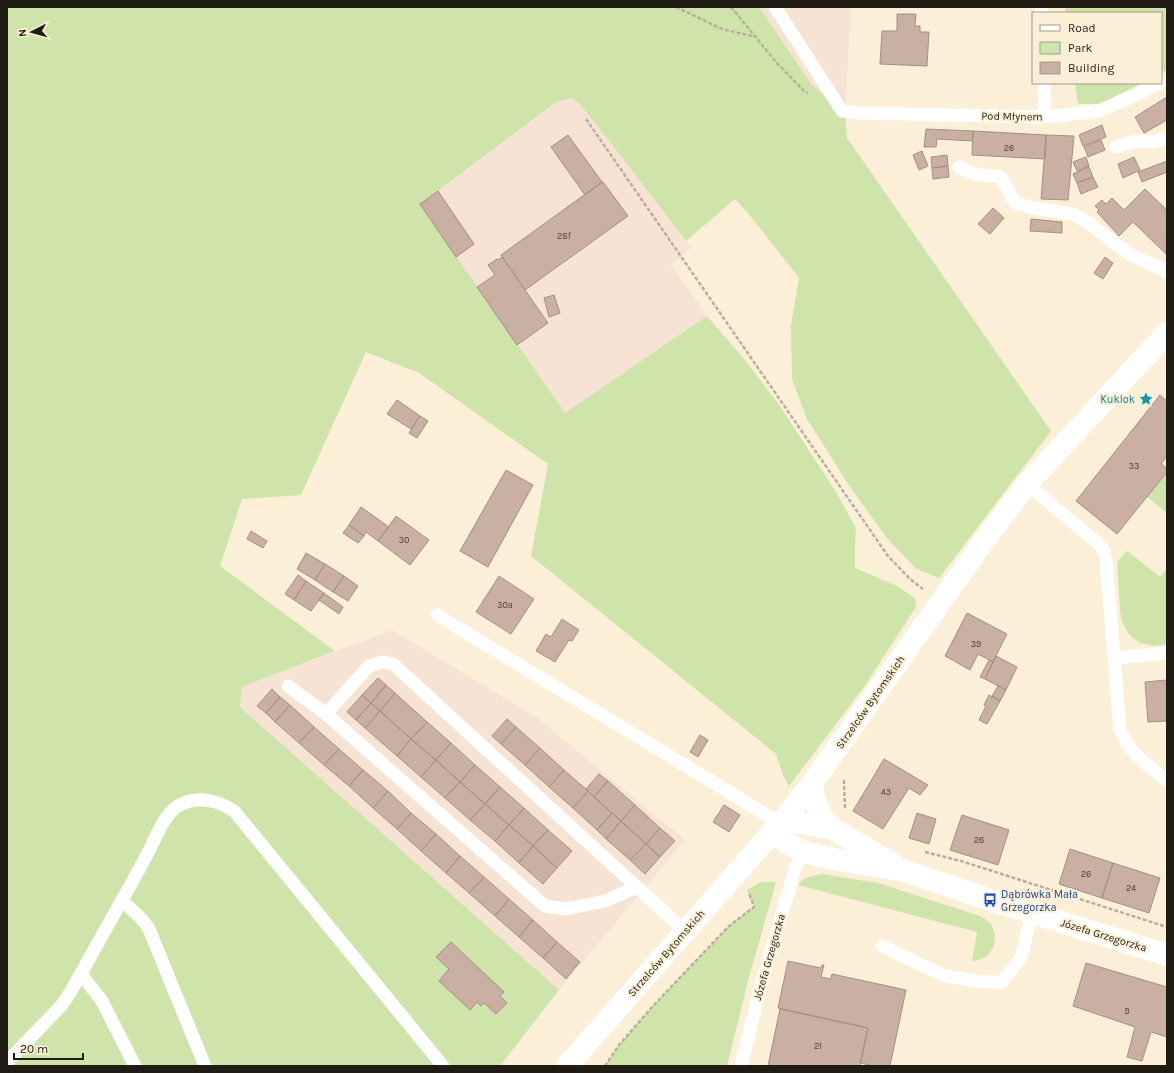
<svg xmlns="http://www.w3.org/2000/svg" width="1174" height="1073" viewBox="0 0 1174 1073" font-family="Karla,sans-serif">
<rect width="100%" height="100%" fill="#fbf0d7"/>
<path fill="#f6e3d3" d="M 759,7 L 851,7 L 845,113 L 812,85 Z
M 572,98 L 579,103 L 617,151 L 691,248 L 671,265 L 707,316 L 565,414 L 420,204 L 556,102 Z
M 392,630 L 536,717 L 685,840 L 559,990 L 240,707 L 242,687 Z"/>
<path fill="#cee4aa" d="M 7,7 L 759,7 L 812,85 L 845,113 L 847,138 L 852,145 L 1051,431 L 939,578 L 915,568 L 886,537 L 848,484 L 807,419 L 792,379 L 791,325 L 799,278 L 748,213 L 735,199 L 686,241 L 617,151 L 579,103 L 571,98 L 556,102 L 420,204 L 565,413 L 707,316 L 745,360 L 780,406 L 836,492 L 856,528 L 855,549 L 855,568 L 897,586 L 915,598 L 916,607 L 864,687 L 789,786 L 783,775 L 776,754 L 531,556 L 548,464 L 419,373 L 366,352 L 301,495 L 242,499 L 220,566 L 335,651 L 242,687 L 240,707 L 559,990 L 500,1066 L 7,1066 Z
M 1065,7 L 1167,7 L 1167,70 L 1161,73 L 1161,13 L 1066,13 Z
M 1075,83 L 1142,83 L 1100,104 L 1078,104 Z
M 1167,472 L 1167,513 L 1147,497 Z
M 1127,551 L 1160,577 L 1167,568 L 1167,644 L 1155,646 L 1140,643 L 1132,637 L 1127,631 L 1122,622 L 1120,611 L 1117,562 Z
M 822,874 L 878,883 L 980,916 C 982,917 985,919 988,921 C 998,931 997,947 987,956 C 983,959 976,960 972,962 L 977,932 L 798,885 C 803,877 813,876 822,874 Z
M 761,882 L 776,882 L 748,981 L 727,1066 L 605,1066 L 619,1045 L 653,1006 L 729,926 L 754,907 L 747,890 Z"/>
<path fill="#c9b0a3" stroke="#a78e82" d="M 897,14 L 916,14 L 915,26 L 920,26 L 920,32 L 929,32 L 927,66 L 880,64 L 882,31 L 897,31 Z
M 1167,97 L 1167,120 L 1144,133 L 1135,117 Z
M 1102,125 L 1106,137 L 1083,146 L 1079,135 Z
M 926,129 L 973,131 L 972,141 L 937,139 L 936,147 L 924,147 Z
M 973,131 L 1046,135 L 1045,159 L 972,155 Z
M 568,135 L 602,182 L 585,195 L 551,147 Z
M 1046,135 L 1074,136 L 1068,200 L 1041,199 Z
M 1101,140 L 1105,150 L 1088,157 L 1084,147 Z
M 922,151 L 928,166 L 919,170 L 913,155 Z
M 947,155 L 948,166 L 932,168 L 931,157 Z
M 1086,157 L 1089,166 L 1077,171 L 1073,162 Z
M 1134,157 L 1140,170 L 1123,178 L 1118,164 Z
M 1167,161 L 1167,172 L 1142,182 L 1138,172 Z
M 948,166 L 949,177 L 933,179 L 932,168 Z
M 1089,167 L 1093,177 L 1077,183 L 1073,174 Z
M 1093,177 L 1098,187 L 1081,194 L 1077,183 Z
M 602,182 L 603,182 L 628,216 L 525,290 L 501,255 Z
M 1145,189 L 1167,210 L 1166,254 L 1133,222 L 1119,236 L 1097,212 L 1099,210 L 1095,206 L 1102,200 L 1106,204 L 1112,198 L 1124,210 Z
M 438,191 L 474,244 L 456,257 L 420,204 Z
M 993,208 L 1004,218 L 990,234 L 978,224 Z
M 1031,219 L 1062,222 L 1062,233 L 1030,231 Z
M 502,257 L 548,323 L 517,345 L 477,287 L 495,275 L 488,265 L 497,259 L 498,260 Z
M 1105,257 L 1113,263 L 1103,279 L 1094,273 Z
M 554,295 L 560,313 L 549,317 L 544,298 Z
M 1160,395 L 1167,401 L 1167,456 L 1161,464 L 1167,468 L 1167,472 L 1117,534 L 1076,501 Z
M 397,400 L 420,416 L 411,429 L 387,414 Z
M 420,416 L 428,421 L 417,438 L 409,433 Z
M 506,470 L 533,485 L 488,567 L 460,551 Z
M 361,507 L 389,527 L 378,541 L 366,532 L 364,536 L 349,525 Z
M 396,516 L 429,540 L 410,565 L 378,541 Z
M 349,525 L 364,536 L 358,543 L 343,533 Z
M 251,531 L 267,541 L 263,548 L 247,539 Z
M 306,553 L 325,564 L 315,580 L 297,569 Z
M 325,564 L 344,576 L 333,592 L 315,580 Z
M 298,575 L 306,581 L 294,600 L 285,594 Z
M 344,576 L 358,586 L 348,601 L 333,592 Z
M 499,576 L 534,599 L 511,634 L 476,612 Z
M 306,581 L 324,593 L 311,611 L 294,600 Z
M 324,593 L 343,607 L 339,614 L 319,600 Z
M 967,613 L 1007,634 L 993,662 L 978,654 L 970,670 L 945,656 Z
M 562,619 L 579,630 L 572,641 L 569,640 L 555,662 L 536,651 L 546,634 L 551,637 Z
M 996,656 L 1017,667 L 1006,690 L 985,679 Z
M 989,660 L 993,662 L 985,679 L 980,677 Z
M 378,678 L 386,685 L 371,703 L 362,695 Z
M 1167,680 L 1167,721 L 1148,722 L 1145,682 Z
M 386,685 L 395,693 L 380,711 L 371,703 Z
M 998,686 L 1006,690 L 1000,701 L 992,696 Z
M 272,689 L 280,697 L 266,713 L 257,706 Z
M 395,693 L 427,722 L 411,739 L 380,711 Z
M 362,695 L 371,703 L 356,720 L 347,712 Z
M 989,695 L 1000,701 L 987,724 L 979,720 L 986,706 L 984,705 Z
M 280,697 L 290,705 L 275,722 L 266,713 Z
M 371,703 L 380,711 L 365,728 L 356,720 Z
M 290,705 L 314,727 L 299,743 L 275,722 Z
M 380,711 L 411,739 L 397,756 L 365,728 Z
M 507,719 L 516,727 L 501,744 L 492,736 Z
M 427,722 L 451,743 L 436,760 L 411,739 Z
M 314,727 L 339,749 L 324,765 L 299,743 Z
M 516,727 L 540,748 L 525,765 L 501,744 Z
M 700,735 L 708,740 L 698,757 L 690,752 Z
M 411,739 L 436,760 L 421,777 L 397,756 Z
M 451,743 L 475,765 L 460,782 L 436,760 Z
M 540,748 L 564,770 L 549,787 L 525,765 Z
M 339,749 L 363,770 L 349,786 L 324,765 Z
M 884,759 L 928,785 L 920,795 L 909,788 L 883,829 L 853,811 Z
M 436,760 L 460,782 L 445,798 L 421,777 Z
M 475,765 L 500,787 L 485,804 L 460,782 Z
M 363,770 L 388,791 L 373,808 L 349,786 Z
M 564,770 L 588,791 L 573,808 L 549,787 Z
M 599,774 L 608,781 L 594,797 L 586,789 Z
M 608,781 L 635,805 L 621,821 L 594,797 Z
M 460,782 L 485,804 L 470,820 L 445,798 Z
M 500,787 L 524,808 L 509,825 L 485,804 Z
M 388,791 L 411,813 L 397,829 L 373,808 Z
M 588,791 L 612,813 L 597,830 L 573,808 Z
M 485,804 L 509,825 L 495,841 L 470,820 Z
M 635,805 L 660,828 L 646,844 L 621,821 Z
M 724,805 L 740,815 L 729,832 L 713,822 Z
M 524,808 L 548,830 L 533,846 L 509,825 Z
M 411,813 L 436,834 L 421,851 L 397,829 Z
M 612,813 L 621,821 L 606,839 L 597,830 Z
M 917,813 L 936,819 L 929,844 L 909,838 Z
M 962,815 L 1009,830 L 998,865 L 950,850 Z
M 621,821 L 646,844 L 630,860 L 606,839 Z
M 509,825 L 533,846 L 519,863 L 495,841 Z
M 660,828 L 675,841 L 660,857 L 646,844 Z
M 548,830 L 572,851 L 557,868 L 533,846 Z
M 436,834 L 460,856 L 446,873 L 421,851 Z
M 646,844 L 660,857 L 645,874 L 630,860 Z
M 533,846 L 557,868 L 543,884 L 519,863 Z
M 1070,849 L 1113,863 L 1102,898 L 1059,884 Z
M 460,856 L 484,877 L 469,893 L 446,873 Z
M 1113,863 L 1160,878 L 1149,913 L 1102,898 Z
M 484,877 L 509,899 L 495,916 L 469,893 Z
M 509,899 L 533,920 L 519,937 L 495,916 Z
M 533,920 L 557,942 L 543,958 L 519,937 Z
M 451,942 L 504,992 L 500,996 L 507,1003 L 496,1014 L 484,1003 L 481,1006 L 477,1002 L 470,1010 L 439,981 L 449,969 L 436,957 Z
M 557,942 L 580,962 L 566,979 L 543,958 Z
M 788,961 L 821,968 L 822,965 L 824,965 L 821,977 L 831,979 L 832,974 L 906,990 L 890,1066 L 874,1066 L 860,1063 L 868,1028 L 778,1008 Z
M 1086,963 L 1167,987 L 1167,1037 L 1151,1032 L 1142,1061 L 1127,1057 L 1135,1027 L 1073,1006 Z
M 780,1009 L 868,1028 L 860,1066 L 768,1066 Z"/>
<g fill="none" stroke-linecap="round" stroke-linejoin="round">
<path stroke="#b9b09c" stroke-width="2.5" stroke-dasharray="4 2" stroke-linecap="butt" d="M 676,7 L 722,29 L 756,37
M 731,7 L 776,62 L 804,91 L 808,93
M 586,119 L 888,556 L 910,579 L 923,589
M 844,780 L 845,809
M 925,852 L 961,861 L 1167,927
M 605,1066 L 619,1045 L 653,1006 L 729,926 L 754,907 L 749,893"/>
<path stroke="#fff" stroke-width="13" d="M 775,7 L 842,111 L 858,113 L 1045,117 L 1075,114 L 1101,110 L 1138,94 L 1159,83
M 1042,7 L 1042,13
M 1044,83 L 1045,117
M 1116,147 L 1135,141 L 1154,142 L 1167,137
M 959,167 L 974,174 L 1001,177 L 1015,203 L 1033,208 L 1073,214 L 1089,223 L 1115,244 L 1133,256 L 1160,268 L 1167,273
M 1027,484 L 1102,547 L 1106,560 L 1120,730 L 1128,745 L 1139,758 L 1167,781
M 437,615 L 780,823
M 1114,658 L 1167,653
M 288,686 L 326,714 L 545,906 L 566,909 L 605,901 L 637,887
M 326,714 L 369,666 L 383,662 L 393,664 L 686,932
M 122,901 C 132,910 142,917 149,929 L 205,1066
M 882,946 L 945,976 L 982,982 L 1002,982 L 1021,958 L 1032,913
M 81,974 L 102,1001 L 135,1066
M 7,1062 L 61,1006 L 70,993 C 87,962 105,931 122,900 C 132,883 141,866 150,849 C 157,835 164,815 178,806 C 196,795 219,800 235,812 L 443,1066
M 741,1066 L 762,981 L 796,866 L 798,862 L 807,853"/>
<path stroke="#fff" stroke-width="22" d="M 811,785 L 821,817 L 833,829 L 893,864
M 783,820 L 833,829
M 772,833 L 792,846 L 807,853 L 839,860 L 905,871 L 990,900 L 1167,955"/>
<path stroke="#fff" stroke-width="22" d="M 567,1066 L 783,820 L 811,785 L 981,545 L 1027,484 L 1167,333"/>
</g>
<defs>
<g id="sight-bare" transform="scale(1.08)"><path d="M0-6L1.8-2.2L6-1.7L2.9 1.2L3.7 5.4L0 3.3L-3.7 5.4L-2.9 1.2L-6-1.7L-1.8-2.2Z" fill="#0f9aa8" stroke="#fbf0d7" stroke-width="2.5" paint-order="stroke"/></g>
<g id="bus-bare" transform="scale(1.08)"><path d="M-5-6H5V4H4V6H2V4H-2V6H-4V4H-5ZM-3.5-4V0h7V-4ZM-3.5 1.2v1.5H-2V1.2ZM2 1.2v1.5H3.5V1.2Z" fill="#1a4fb4" stroke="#fbf0d7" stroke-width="2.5" paint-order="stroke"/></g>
</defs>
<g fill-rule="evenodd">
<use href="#sight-bare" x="1146" y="399"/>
<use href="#bus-bare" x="990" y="900"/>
</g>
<g text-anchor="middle" stroke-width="4" stroke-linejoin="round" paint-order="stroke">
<g font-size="9" fill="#4a4137">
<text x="1009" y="151">26</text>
<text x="564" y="239">28f</text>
<text x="1134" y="469">33</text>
<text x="404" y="543">30</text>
<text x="505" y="608">30a</text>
<text x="976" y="647">39</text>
<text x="886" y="795">43</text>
<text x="979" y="843">28</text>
<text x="1086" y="877">26</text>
<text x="1131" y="891">24</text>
<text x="1127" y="1014">9</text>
<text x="818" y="1049">21</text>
</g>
<g font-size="11" fill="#201c13" stroke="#fbf0d7">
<text transform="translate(1012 116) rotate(1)" y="4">Pod Młynem</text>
<text transform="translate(870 702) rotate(-55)" y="4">Strzelców Bytomskich</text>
<text transform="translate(1104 935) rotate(17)" y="4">Józefa Grzegorzka</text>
<text transform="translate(666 953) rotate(-49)" y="4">Strzelców Bytomskich</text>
<text transform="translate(769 957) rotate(-74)" y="4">Józefa Grzegorzka</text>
</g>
<g font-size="11" fill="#0d838f" stroke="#fbf0d7" text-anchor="end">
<text x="1135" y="403">Kuklok</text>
</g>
<g font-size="11" fill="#164399" stroke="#fbf0d7" text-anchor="start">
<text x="1001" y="898">Dąbrówka Mała<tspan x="1001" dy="13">Grzegorzka</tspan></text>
</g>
</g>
<rect width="1174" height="1073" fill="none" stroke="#201c13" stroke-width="16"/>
<rect x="1032" y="12" width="130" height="72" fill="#fbf0d7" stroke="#a39b89"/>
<rect x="1040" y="25" width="20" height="6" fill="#ffffff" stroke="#a39b89"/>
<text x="1068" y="32" font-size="12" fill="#201c13">Road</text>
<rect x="1040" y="42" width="20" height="12" fill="#cee4aa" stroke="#a39b89"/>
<text x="1068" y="52" font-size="12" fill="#201c13">Park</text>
<rect x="1040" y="62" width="20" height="12" fill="#c9b0a3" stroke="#a39b89"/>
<text x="1068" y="72" font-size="12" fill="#201c13">Building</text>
<g transform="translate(32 32) rotate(264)" stroke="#fbf0d7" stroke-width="3" paint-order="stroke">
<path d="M0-3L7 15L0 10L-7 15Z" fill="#201c13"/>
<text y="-6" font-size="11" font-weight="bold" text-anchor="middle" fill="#201c13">N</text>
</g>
<path d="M14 1053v6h69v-6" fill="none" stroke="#201c13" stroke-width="2"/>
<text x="20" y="1053" font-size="12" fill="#201c13" stroke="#fbf0d7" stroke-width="3" paint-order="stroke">20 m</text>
</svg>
